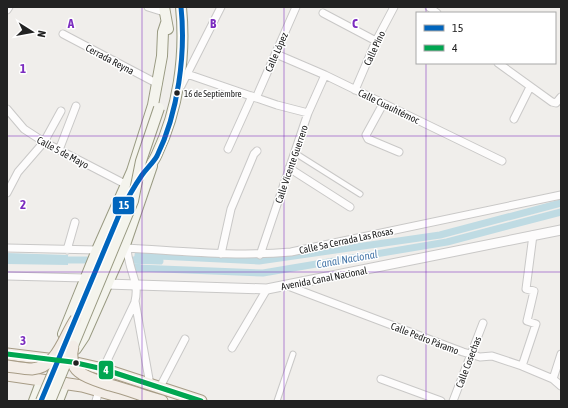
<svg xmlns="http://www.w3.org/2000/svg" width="568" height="408" viewBox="0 0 568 408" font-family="'Asap Condensed',sans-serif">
<rect width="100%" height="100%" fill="#f0eeeb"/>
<path fill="#bfdbe3" d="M 7,253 L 68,255 L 68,265 L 7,264 Z"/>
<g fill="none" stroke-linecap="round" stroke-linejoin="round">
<path stroke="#bfdbe3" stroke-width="7" d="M 561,203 L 440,235 L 259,261 L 138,255 L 137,268 L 263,273 L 447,242 L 561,212
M 59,260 L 87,260
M 133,260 L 160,261"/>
<g stroke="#c9c8c7" stroke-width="7">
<path id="pedestrian" d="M 295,153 L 360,194
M 277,401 L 293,354"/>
</g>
<g stroke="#c9c8c7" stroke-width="9">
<path id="minor" d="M 148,7 L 164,12
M 429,7 L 437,13
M 7,10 L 9,7
M 323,13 L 376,41
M 63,34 L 158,84
M 276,54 L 325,75 L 502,161
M 498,63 L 552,102 L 556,103 L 561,97
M 187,74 L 277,105 L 308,113
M 180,88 L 221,7
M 355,90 L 376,41 L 394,7
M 256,98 L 296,7
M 383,104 L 366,135 L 368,139 L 399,152
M 7,109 L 24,129 L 44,142 L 127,185
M 514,119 L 530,87
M 228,149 L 252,96
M 59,150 L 76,106
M 289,168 L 350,207
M 7,193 L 18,172 L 44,142 L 61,111
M 126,244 C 128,249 127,255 129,260 C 132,276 139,285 135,301 L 149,379
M 7,248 L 97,250
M 127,248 C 182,251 236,257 291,252 L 561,195
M 67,250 L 75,222
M 221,254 L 231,209 L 254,154 L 257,151
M 260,255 L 308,113 L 325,75
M 7,276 L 85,278
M 288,286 L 463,352 L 480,357 L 492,356 L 522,366 L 553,379 L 561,386
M 232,348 L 267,289
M 522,366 L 536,324 L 527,321 L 534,291 L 526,289 L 533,235
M 103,369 L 135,302
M 381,379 L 441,401
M 553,379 L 561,354
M 160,387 L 185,339
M 96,401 L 99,390
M 453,401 L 483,323"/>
</g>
<g stroke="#c9c8c7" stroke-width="11">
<path id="tertiary" d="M 106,284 L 267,289 L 561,230"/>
</g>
<g stroke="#999a82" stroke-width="12">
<path id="secondary" d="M 164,7 L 168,29
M 136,184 C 143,174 152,166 157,154 C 178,110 186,56 181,7
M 90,286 L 108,240
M 63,334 L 97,250 L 132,171 L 153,105 L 162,56 L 163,32 L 166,23
M 68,354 L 76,349 L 84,337 L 126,242 L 152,166
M 34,401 L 42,380
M 58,401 L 65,383"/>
</g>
<g stroke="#a79c86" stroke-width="13">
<path id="primary" d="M 7,354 L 72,362 L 103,369 L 201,401
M 7,375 L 82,386 L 135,401
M 145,396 L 162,401"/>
</g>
<use href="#pedestrian" stroke="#fdfcfc" stroke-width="5"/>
<use href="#minor" stroke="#fdfcfc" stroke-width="7"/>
<use href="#tertiary" stroke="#fdfcfc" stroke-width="9"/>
<use href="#secondary" stroke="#f4f4ed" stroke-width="10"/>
<use href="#primary" stroke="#f3ede7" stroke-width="11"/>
<g stroke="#999a82" stroke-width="12" stroke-linecap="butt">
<path id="secondary-bridge" d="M 41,401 L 64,347
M 50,401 L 133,201 L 141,161 L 159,108"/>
</g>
<g stroke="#a79c86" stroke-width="13" stroke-linecap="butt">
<path id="primary-bridge" d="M 73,346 C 66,374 89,378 110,385 C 122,388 133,392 145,396
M 7,366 C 15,367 24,369 32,369 C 58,367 64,336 76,319"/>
</g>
<use href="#secondary-bridge" stroke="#f4f4ed" stroke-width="10"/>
<use href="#primary-bridge" stroke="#f3ede7" stroke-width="11"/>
<g stroke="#fff" stroke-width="8">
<path id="bus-1" d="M 41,401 L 119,215 C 126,201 133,188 142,175 C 147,168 153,163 157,156 C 178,113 186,54 181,7"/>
</g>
<g stroke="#fff" stroke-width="8">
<path id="bus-2" d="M 7,354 L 72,362 L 103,369 L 201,401"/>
</g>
<use href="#bus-1" stroke="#0065bd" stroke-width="5"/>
<use href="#bus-2" stroke="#00a651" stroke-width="5"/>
</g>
<path fill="none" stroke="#7b2cbf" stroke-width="1" stroke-opacity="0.55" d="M 142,7 L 142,401M 284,7 L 284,401M 426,7 L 426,13M 426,63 L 426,401M 7,136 L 561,136M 7,272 L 561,272"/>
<g fill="#222" stroke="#fff" stroke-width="1.5">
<circle cx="177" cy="93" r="3.5"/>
<circle cx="76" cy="363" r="3.5"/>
</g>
<g text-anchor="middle" stroke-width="3" stroke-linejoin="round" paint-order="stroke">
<g font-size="9" fill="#222" stroke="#fff" text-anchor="start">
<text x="184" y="97">16 de Septiembre</text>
</g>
<g font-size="10" fill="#222" stroke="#fff">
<text transform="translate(374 48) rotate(-65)" y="4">Calle Pino</text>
<text transform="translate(276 52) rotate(-66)" y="4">Calle López</text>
<text transform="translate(110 59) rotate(28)" y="4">Cerrada Reyna</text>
<text transform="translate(389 106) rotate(26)" y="4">Calle Cuauhtémoc</text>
<text transform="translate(63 152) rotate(28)" y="4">Calle 5 de Mayo</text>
<text transform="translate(291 164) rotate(-71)" y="4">Calle Vicente Guerrero</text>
<text transform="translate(346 240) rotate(-12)" y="4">Calle 5a Cerrada Las Rosas</text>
<text transform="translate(324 278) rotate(-11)" y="4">Avenida Canal Nacional</text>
<text transform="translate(425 338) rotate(21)" y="4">Calle Pedro Páramo</text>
<text transform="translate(468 362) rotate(-69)" y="4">Calle Cosechas</text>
</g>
<g font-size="11" font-style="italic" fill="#4a7aab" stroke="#fff">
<text transform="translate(347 259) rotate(-10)" y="4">Canal Nacional</text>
</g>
</g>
<g font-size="13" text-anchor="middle" font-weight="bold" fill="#7b2cbf" stroke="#fff" stroke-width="3" stroke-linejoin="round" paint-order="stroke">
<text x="71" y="28">A</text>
<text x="213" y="28">B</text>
<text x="355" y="28">C</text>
<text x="23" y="73">1</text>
<text x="23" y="209">2</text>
<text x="23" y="345">3</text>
</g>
<g stroke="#fff" stroke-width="1.5">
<rect x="112" y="196" width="23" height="19" rx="4" fill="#0065bd"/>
<rect x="98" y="360" width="16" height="20" rx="4" fill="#00a651"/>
</g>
<g font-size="11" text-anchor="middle" font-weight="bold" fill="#fff">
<text x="124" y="209">15</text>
<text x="106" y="374">4</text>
</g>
<rect width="568" height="408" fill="none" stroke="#222222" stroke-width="16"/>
<rect x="416" y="12" width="140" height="52" fill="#ffffff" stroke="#a7a7a7"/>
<rect x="424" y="25" width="20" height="6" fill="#0065bd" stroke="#a7a7a7"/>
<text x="452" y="32" font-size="12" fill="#222222">15</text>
<rect x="424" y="45" width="20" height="6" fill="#00a651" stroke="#a7a7a7"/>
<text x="452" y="52" font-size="12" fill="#222222">4</text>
<g transform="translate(32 32) rotate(101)" stroke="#ffffff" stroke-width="3" paint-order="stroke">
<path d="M0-3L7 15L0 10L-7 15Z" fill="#222222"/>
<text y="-6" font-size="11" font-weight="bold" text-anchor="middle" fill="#222222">N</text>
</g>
</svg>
